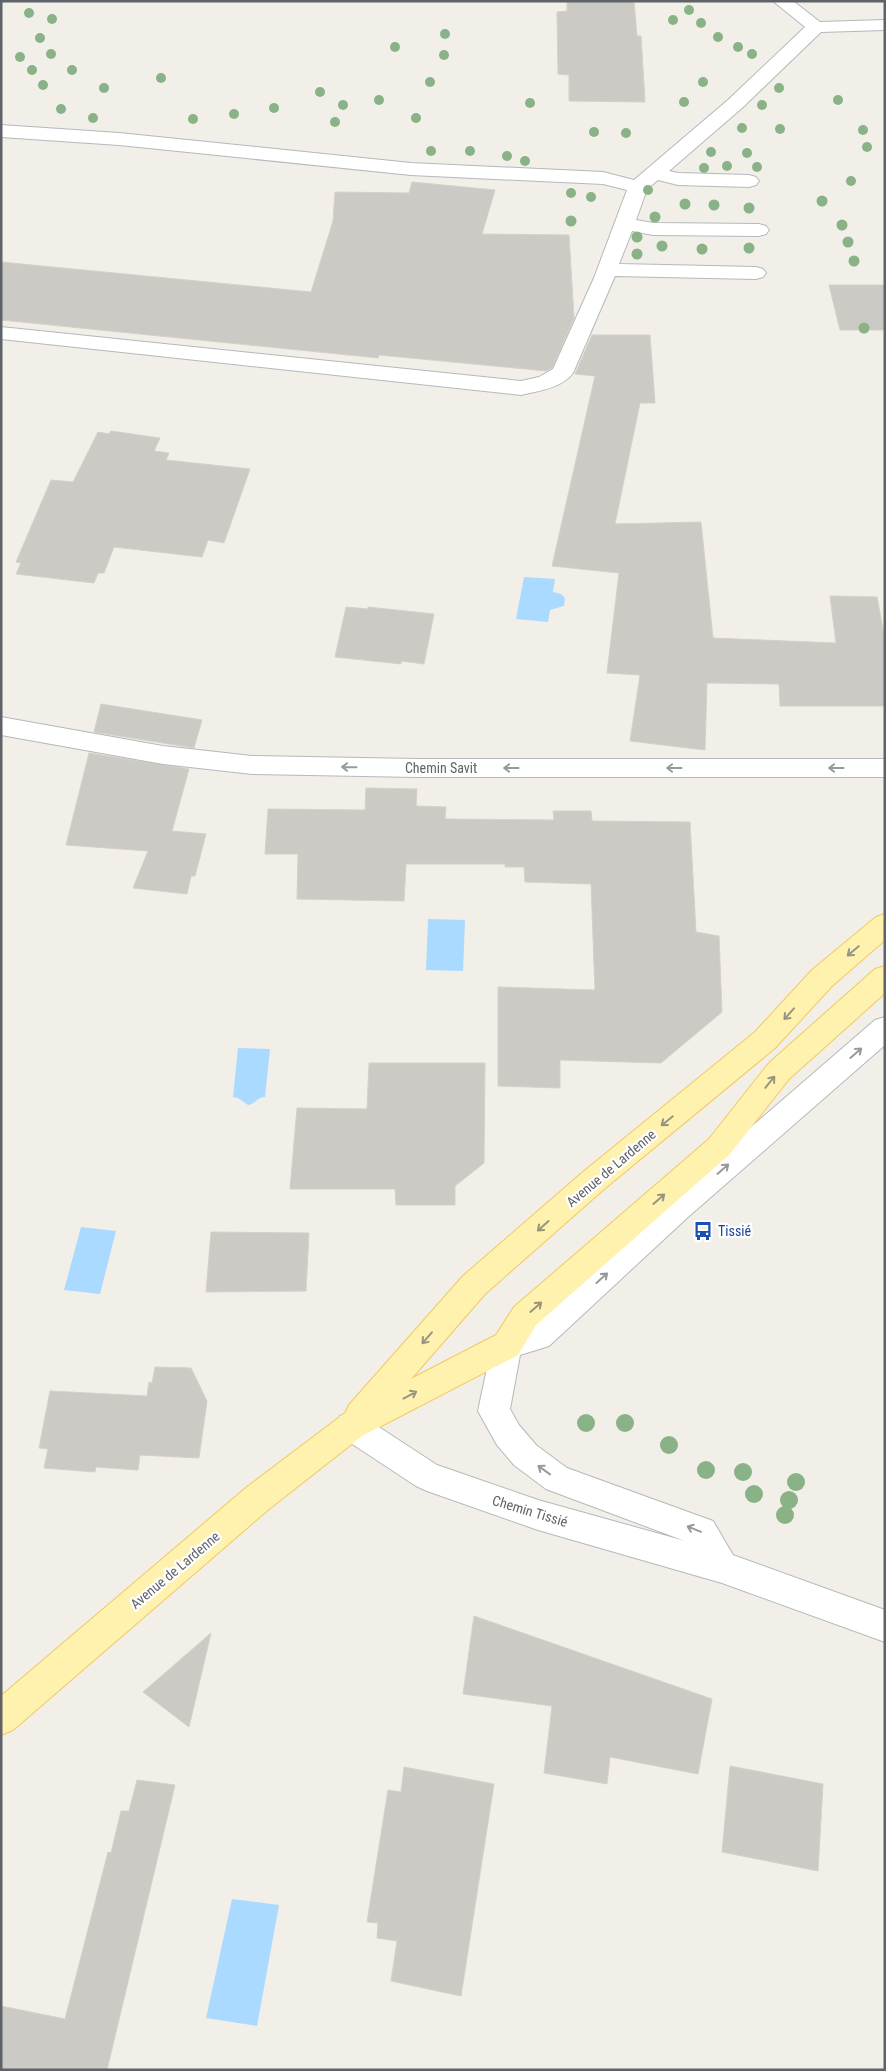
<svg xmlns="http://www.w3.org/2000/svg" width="886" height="2071" viewBox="0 0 886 2071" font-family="'Roboto Condensed',sans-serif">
<rect width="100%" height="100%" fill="#f1efe8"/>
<path fill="#aadaff" d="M 524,577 L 555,579 L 553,592 L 561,594 L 565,598 L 564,606 L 550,610 L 548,622 L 516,619 Z
M 428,919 L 465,920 L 463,971 L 426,970 Z
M 238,1048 L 270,1049 L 265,1097 C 258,1097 255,1104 248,1105 L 238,1098 L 233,1097 Z
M 81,1227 L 116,1231 L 100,1294 L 64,1290 Z
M 232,1899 L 279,1905 L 257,2026 L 206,2018 Z"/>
<path fill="#cccac5" stroke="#d6d1c6" d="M 567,1 L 634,1 L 637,36 L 641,36 L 645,102 L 569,101 L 569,75 L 558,74 L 557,12 L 567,11 Z
M 412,182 L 495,190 L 482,234 L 569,235 L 574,318 L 552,368 L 546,371 L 379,355 L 378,358 L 1,320 L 1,262 L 311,292 L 333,221 L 335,192 L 409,193 Z
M 829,285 L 885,285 L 885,330 L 840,330 Z
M 592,335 L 650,335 L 655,403 L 640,403 L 615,524 L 701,522 L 713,638 L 836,643 L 830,596 L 877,597 L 885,640 L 885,706 L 780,706 L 779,684 L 707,683 L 705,750 L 630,741 L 640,675 L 607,673 L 619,573 L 552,566 L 595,376 L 575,374 Z
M 111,431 L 160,438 L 154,451 L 169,453 L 166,460 L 250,469 L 224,543 L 208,540 L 202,557 L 114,547 L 104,573 L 98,573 L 94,583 L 16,574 L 21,563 L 16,562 L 51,480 L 73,482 L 98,432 L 109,434 Z
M 346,607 L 368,609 L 368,607 L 434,614 L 424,664 L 401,661 L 401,664 L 335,657 Z
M 101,704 L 202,720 L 194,748 L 94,732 Z
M 89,753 L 189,769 L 172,831 L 206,834 L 195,876 L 191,876 L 187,894 L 133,888 L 148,851 L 66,845 Z
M 366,788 L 417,789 L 416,806 L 446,807 L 445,819 L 554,820 L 553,811 L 591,811 L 592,821 L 690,822 L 696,932 L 719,936 L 722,1012 L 661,1063 L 560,1060 L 560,1088 L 498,1086 L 498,987 L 595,990 L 591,884 L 525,882 L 524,867 L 505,867 L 505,864 L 406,864 L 404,901 L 297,899 L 298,854 L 265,854 L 268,809 L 365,810 Z
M 369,1063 L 485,1063 L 484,1163 L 455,1186 L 455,1205 L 396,1205 L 395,1189 L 290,1189 L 297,1108 L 367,1109 Z
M 211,1232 L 309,1233 L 306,1291 L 206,1292 Z
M 155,1367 L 191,1368 L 207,1401 L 199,1458 L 140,1455 L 138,1470 L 96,1467 L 95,1472 L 44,1468 L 48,1449 L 39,1448 L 50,1391 L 147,1396 L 149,1382 L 152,1383 Z
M 474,1616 L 712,1699 L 698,1774 L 610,1757 L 607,1784 L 544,1773 L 552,1706 L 463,1694 Z
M 211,1633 L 189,1727 L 143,1692 Z
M 730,1766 L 823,1784 L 818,1871 L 722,1852 Z
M 404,1767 L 494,1784 L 461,1996 L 391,1981 L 397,1941 L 377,1938 L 378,1923 L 367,1922 L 388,1790 L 401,1792 Z
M 137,1780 L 175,1785 L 107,2070 L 1,2070 L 1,2006 L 65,2019 L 108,1852 L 111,1853 L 121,1811 L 129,1811 Z"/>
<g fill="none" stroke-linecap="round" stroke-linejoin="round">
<g stroke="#b5b8bc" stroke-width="2">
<path id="minor" d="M 773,1 L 793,1 L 820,22 L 885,20 L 885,30 L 821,32 L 742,108 L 669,171 L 678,173 L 749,175 L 756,177 L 759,181 L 756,185 L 749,187 L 678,185 L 658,180 L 647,189 L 636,220 L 653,223 L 759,224 L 766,226 L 769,230 L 766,234 L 759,236 L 653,235 L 632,231 L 619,264 L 756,267 L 763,269 L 766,273 L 763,277 L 756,279 L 615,276 L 573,373 C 562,388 538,391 521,395 L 1,339 L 1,327 L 521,381 L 539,377 L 553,369 L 594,278 L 627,190 L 603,184 L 411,175 L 119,145 L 1,137 L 1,125 L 119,133 L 411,163 L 603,172 L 634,180 L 728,100 L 805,27 Z
M 1,717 L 163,746 L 252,756 L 416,759 L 885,759 L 885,777 L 416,777 L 252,774 L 163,764 L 1,735 Z
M 885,1017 L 885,1045 L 688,1217 L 549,1346 L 520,1355 L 510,1409 L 519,1425 L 536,1445 L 567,1468 L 713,1521 L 733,1555 L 885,1610 L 885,1642 L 722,1583 L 538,1530 L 427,1491 L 416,1486 L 340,1436 L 335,1426 L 340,1416 L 351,1412 L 362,1416 L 437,1465 L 538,1500 L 685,1541 L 546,1489 L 514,1465 L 497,1445 L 478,1411 L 492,1345 L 496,1335 L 529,1325 L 668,1199 L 875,1020 Z"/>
</g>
<g stroke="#f2c960" stroke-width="2">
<path id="major" d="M 885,914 L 885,940 L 832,986 L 775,1048 L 603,1190 L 485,1294 L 411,1379 L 496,1335 L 514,1307 L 709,1139 L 769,1063 L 875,969 L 885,966 L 885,993 L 789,1079 L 729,1155 L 536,1325 L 518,1355 L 362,1436 L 269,1509 L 13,1730 L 1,1735 L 1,1696 L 247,1487 L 345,1413 L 349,1405 L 463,1276 L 583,1172 L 755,1032 L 812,970 L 876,917 Z"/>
</g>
<use href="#minor" fill="#fff" fill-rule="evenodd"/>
<use href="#major" fill="#fff2af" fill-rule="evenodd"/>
</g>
<g fill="#89b387">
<circle cx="689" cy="10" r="5"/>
<circle cx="29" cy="13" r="5"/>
<circle cx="52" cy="19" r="5"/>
<circle cx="673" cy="20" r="5"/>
<circle cx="701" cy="23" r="5"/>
<circle cx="445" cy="34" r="5"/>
<circle cx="718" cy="37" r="5"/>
<circle cx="40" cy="38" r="5"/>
<circle cx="395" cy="47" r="5"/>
<circle cx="738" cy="47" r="5"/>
<circle cx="51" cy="54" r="5"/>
<circle cx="752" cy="54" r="5"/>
<circle cx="444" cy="55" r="5"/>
<circle cx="20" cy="57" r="5"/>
<circle cx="32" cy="70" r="5"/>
<circle cx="72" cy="70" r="5"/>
<circle cx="161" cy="78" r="5"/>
<circle cx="430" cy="82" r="5"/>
<circle cx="703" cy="82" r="5"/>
<circle cx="43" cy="85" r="5"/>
<circle cx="104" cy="88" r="5"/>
<circle cx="779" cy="88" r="5"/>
<circle cx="320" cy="92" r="5"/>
<circle cx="379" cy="100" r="5"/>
<circle cx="838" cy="100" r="5"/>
<circle cx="684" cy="102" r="5"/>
<circle cx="530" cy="103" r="5"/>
<circle cx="343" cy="105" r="5"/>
<circle cx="762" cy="105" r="5"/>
<circle cx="274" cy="108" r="5"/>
<circle cx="61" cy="109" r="5"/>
<circle cx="234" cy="114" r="5"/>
<circle cx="93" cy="118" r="5"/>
<circle cx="416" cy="118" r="5"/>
<circle cx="193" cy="119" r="5"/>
<circle cx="335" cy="122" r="5"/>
<circle cx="742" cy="128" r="5"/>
<circle cx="780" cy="129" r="5"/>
<circle cx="863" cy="130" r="5"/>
<circle cx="594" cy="132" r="5"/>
<circle cx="626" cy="133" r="5"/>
<circle cx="867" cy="147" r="5"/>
<circle cx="431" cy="151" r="5"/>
<circle cx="470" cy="151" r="5"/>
<circle cx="711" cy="152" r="5"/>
<circle cx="747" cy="153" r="5"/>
<circle cx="507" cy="156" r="5"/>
<circle cx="525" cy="161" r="5"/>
<circle cx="727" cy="166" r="5"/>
<circle cx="757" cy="167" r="5"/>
<circle cx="704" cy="168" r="5"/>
<circle cx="851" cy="181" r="5"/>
<circle cx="648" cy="190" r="5"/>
<circle cx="571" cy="193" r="5"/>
<circle cx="591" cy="197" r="5"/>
<circle cx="822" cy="201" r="5.5"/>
<circle cx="685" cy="204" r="5.5"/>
<circle cx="714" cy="205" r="5.5"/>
<circle cx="749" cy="208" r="5.5"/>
<circle cx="655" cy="217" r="5.5"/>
<circle cx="571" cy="221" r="5.5"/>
<circle cx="842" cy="225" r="5.5"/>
<circle cx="637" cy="237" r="5.5"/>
<circle cx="848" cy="242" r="5.5"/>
<circle cx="662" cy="246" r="5.5"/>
<circle cx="749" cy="248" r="5.5"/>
<circle cx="702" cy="249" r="5.5"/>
<circle cx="637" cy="254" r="5.5"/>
<circle cx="854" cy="261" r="5.5"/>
<circle cx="864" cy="328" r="5.5"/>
<circle cx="586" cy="1423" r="9"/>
<circle cx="625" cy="1423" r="9"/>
<circle cx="669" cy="1445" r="9"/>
<circle cx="706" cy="1470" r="9"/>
<circle cx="743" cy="1472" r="9"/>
<circle cx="796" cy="1482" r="9"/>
<circle cx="754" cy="1494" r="9"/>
<circle cx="789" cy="1500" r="9"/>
<circle cx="785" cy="1515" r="9"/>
</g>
<defs><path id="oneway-shaft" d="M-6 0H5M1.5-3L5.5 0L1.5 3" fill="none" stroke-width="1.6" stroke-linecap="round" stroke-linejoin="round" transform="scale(1.25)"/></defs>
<g stroke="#979a9d">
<use href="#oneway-shaft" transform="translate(349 767) rotate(-179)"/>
<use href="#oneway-shaft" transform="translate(511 768) rotate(180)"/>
<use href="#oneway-shaft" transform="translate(674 768) rotate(180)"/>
<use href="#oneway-shaft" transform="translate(836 768) rotate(180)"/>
<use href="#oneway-shaft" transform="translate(856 1053) rotate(-41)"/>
<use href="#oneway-shaft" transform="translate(723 1169) rotate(-41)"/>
<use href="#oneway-shaft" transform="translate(602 1278) rotate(-42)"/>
<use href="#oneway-shaft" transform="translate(544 1470) rotate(-144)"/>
<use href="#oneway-shaft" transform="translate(694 1529) rotate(-158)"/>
</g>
<g stroke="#979581">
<use href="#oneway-shaft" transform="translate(853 951) rotate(140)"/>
<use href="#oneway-shaft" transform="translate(789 1014) rotate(132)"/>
<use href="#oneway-shaft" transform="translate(770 1082) rotate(-51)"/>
<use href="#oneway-shaft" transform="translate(667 1121) rotate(141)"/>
<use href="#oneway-shaft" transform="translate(659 1199) rotate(-41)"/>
<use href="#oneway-shaft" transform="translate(543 1226) rotate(138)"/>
<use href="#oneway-shaft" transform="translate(536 1307) rotate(-41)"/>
<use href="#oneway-shaft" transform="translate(427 1338) rotate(131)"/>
<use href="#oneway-shaft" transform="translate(410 1395) rotate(-28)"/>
</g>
<defs>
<g id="bus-bare" transform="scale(1.5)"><path d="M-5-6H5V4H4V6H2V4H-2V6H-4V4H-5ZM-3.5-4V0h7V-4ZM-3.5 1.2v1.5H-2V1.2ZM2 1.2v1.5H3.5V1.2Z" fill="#1a4fb4" stroke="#fff" stroke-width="2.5" paint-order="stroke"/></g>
</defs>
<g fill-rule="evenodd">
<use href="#bus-bare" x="703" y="1231"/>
</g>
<g text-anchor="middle" stroke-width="4.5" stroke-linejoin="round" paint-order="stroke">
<g font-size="14" fill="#5f6368" stroke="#fff">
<text x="441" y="773">Chemin Savit</text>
<text transform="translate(611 1168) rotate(-40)" y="5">Avenue de Lardenne</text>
<text transform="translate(530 1511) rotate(17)" y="5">Chemin Tissié</text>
<text transform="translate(175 1570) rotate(-40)" y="5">Avenue de Lardenne</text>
</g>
<g font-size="14" fill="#164399" stroke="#fff" text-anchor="start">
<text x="718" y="1236">Tissié</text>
</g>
</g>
<rect width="886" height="2071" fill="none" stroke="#5f6368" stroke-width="5"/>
</svg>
